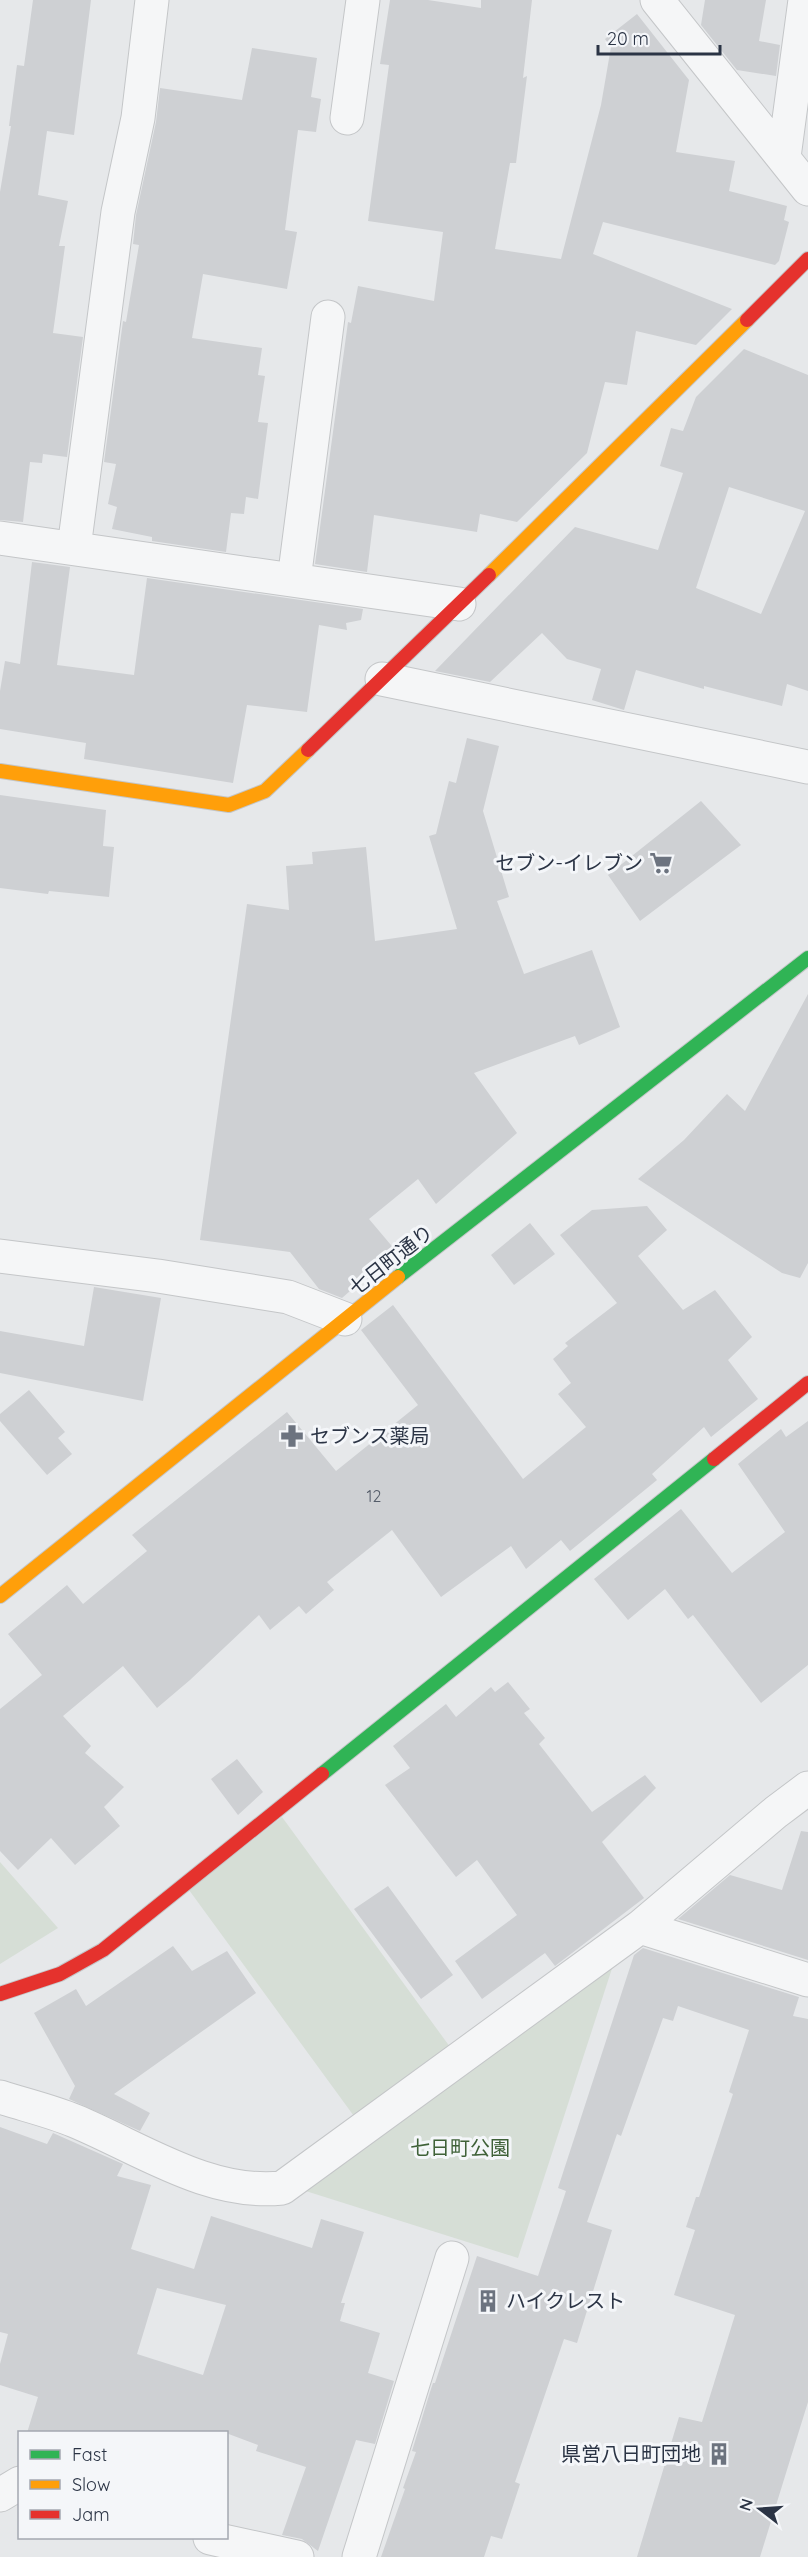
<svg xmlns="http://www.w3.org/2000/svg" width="808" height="2557" viewBox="0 0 808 2557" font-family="Quicksand,'Noto Sans JP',sans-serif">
<rect width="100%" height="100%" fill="#e6e8ea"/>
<path fill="#d6ded6" d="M 282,1817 L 453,2051 L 618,1950 L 518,2258 L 293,2187 L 367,2134 L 189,1890 Z
M 0,1862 L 58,1928 L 0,1964 Z"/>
<path fill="#ced0d3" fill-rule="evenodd" d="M 33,0 L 91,0 L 74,135 L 47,131 L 38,195 L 68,201 L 59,246 L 65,246 L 53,333 L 83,337 L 67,457 L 43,454 L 42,463 L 30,462 L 23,522 L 0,520 L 0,192 L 11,126 L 9,126 L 17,65 L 24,66 Z
M 390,0 L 428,0 L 481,8 L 481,0 L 532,0 L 523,78 L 527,76 L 516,163 L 510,163 L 495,249 L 561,259 L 601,105 L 611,47 L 605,39 L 637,14 L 689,80 L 676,152 L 735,161 L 729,191 L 787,206 L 784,220 L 789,222 L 779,261 L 775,265 L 603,222 L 593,254 L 732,309 L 696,345 L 636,331 L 627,385 L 605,382 L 587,453 L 517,522 L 480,514 L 477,532 L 374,515 L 367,572 L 315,564 L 348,322 L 351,323 L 358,286 L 434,301 L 443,232 L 368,221 L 389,65 L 380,64 Z
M 705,0 L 766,0 L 759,41 L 780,45 L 776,76 L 737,70 L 701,25 Z
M 252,48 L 317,58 L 311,97 L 321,99 L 316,132 L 298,130 L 285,230 L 297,232 L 287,289 L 203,274 L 192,338 L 262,348 L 258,375 L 265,376 L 258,422 L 268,423 L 258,499 L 246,497 L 244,514 L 231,513 L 226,552 L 152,541 L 152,537 L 112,529 L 117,507 L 108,504 L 116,464 L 104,462 L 123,321 L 126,322 L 139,245 L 133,244 L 136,215 L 156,122 L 160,88 L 242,100 Z
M 744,349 L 808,375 L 808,691 L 787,684 L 782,706 L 704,686 L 704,689 L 636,670 L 624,710 L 592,700 L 601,669 L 567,659 L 542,633 L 490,682 L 435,671 L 575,527 L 658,550 L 683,473 L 660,466 L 671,428 L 683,431 L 696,397 ZM 729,487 L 805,511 L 761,614 L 696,588 Z
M 32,562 L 70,567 L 57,665 L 134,675 L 147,578 L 363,609 L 361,620 L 346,623 L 347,630 L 319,625 L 307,712 L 247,705 L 233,783 L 84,759 L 86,743 L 0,729 L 0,691 L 5,661 L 20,664 Z
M 467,738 L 499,746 L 483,811 L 509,897 L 497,901 L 524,974 L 592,950 L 620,1027 L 579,1045 L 575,1036 L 474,1073 L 517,1133 L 436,1204 L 418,1179 L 369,1219 L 396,1251 L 342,1298 L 319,1289 L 290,1252 L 200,1240 L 247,904 L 289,910 L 286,866 L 313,864 L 312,852 L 366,847 L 375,941 L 457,929 L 429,836 L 436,834 L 449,781 L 456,783 Z
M 0,795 L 106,810 L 103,846 L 114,847 L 109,897 L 49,891 L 48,894 L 0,888 Z
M 701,801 L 741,845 L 640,921 L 608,875 Z
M 808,994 L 808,1263 L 800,1278 L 782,1273 L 638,1179 L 684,1140 L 727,1094 L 745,1111 Z
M 647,1206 L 667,1230 L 638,1256 L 683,1310 L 715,1290 L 752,1337 L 728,1360 L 758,1399 L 711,1437 L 704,1427 L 652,1474 L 657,1480 L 570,1551 L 561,1540 L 526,1569 L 511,1546 L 441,1597 L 392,1530 L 327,1582 L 334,1590 L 306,1614 L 299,1606 L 270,1630 L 259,1615 L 190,1680 L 157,1708 L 123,1666 L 63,1716 L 91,1746 L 85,1753 L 124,1787 L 104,1807 L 120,1826 L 75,1865 L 51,1838 L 18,1870 L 0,1851 L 0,1709 L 42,1675 L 8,1634 L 67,1585 L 83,1604 L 147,1551 L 132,1535 L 287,1412 L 336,1471 L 418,1405 L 361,1330 L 393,1305 L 523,1479 L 586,1427 L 558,1394 L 571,1383 L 553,1359 L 568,1346 L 565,1343 L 617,1303 L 560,1235 L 592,1210 Z
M 530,1223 L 555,1254 L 514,1285 L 491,1255 Z
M 94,1287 L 161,1298 L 143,1401 L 0,1373 L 0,1331 L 84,1346 Z
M 29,1390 L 65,1432 L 58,1438 L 72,1454 L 47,1475 L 0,1421 L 0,1414 Z
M 808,1421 L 808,1665 L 761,1703 L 693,1615 L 688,1619 L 665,1589 L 628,1620 L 594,1579 L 681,1509 L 732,1573 L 785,1532 L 738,1464 L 781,1429 L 786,1437 Z
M 508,1682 L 530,1709 L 524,1713 L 545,1738 L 539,1744 L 592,1812 L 645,1775 L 656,1788 L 602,1842 L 644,1898 L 555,1966 L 545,1953 L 482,1999 L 455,1961 L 517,1915 L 477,1860 L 456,1877 L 385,1785 L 410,1768 L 393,1746 L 446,1704 L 456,1717 L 491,1687 L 495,1692 Z
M 237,1759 L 263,1792 L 238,1815 L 211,1779 Z
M 801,1831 L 808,1832 L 808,1960 L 678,1919 L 730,1875 L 782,1890 Z
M 388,1886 L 453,1975 L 421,1999 L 354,1909 Z
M 173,1946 L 192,1971 L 227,1951 L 256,1993 L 114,2094 L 150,2113 L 140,2131 L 69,2099 L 75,2086 L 34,2013 L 76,1989 L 86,2006 Z
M 643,1948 L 799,1997 L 793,2016 L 808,2019 L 808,2402 L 760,2557 L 637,2557 L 679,2417 L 702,2422 L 735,2315 L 674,2295 L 695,2230 L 686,2227 L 696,2197 L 699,2197 L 733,2094 L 729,2092 L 749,2030 L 678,2006 L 673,2021 L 663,2018 L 621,2136 L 617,2134 L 587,2222 L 612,2230 L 577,2343 L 564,2339 L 515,2482 L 520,2484 L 502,2539 L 491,2536 L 484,2557 L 381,2557 L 405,2489 L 403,2488 L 416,2452 L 412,2451 L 430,2392 L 433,2383 L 435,2383 L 477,2256 L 538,2276 L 566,2191 L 558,2188 L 634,1955 Z
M 0,2127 L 47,2144 L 53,2133 L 123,2164 L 117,2176 L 151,2185 L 131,2249 L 194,2269 L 211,2216 L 312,2248 L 321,2219 L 364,2232 L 341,2303 L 345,2303 L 340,2321 L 380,2333 L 368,2373 L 394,2381 L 375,2444 L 356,2440 L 318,2551 L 302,2539 L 282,2535 L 306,2467 L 256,2451 L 258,2445 L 226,2433 L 27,2433 L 38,2397 L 0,2385 L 0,2364 L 8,2334 L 0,2332 ZM 157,2288 L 226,2305 L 203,2375 L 137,2354 Z"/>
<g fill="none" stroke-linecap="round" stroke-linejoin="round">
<g stroke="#c4c6c8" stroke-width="35">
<path id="street" d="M 657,0 L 808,189
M 347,118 L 363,0
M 784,157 L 805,0
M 0,538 L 459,604
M 74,548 L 118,212 L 138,118 L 152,0
M 294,580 L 328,317
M 382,679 L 808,767
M 0,1256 L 158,1276 L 288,1297 L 345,1319
M 640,1927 L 808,1980
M 0,2097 C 25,2105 51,2111 75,2121 C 140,2148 209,2196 282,2188 L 640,1927 L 776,1812 L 808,1788
M 0,2495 L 20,2483
M 210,2538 L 297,2557
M 359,2557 L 452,2258"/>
</g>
<g stroke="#c4c6c8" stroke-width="16">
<path id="fast" d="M 398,1277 L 808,958
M 322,1774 L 714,1459"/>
</g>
<g stroke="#c4c6c8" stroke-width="16">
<path id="slow" d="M 489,575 L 747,320
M 0,771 L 229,805 L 265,791 L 308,750
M 0,1596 L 398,1277"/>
</g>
<g stroke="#c4c6c8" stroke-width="16">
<path id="jam" d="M 747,320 L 808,259
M 308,750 L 489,575
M 714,1459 L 808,1383
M 0,1994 L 60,1974 L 103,1950 L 322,1774"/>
</g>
<use href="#street" stroke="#f5f6f7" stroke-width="33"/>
<use href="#fast" stroke="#30b455" stroke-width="14"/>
<use href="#slow" stroke="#ff9f0a" stroke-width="14"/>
<use href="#jam" stroke="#e5322d" stroke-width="14"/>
</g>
<defs>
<g id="supermarket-bare" transform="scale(1.8)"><path d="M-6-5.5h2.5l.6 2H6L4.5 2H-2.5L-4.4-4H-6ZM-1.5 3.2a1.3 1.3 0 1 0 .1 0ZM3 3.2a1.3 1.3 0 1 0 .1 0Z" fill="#6c737f" stroke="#f4f6f9" stroke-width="2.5" paint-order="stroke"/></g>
<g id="pharmacy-bare" transform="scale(1.8)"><path d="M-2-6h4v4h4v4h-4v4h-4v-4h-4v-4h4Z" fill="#6c737f" stroke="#f4f6f9" stroke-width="2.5" paint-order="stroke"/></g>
<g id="building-bare" transform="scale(1.8)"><path d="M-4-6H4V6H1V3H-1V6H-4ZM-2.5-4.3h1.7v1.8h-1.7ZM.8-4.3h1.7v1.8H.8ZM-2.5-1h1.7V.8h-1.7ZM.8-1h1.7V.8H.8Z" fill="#6c737f" stroke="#f4f6f9" stroke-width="2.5" paint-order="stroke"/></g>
</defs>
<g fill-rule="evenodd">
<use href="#supermarket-bare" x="661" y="863"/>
<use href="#pharmacy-bare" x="292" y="1436"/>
<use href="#building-bare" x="488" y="2301"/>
<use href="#building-bare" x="719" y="2454"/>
</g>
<g text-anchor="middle" stroke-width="6" stroke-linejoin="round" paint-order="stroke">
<g font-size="16" fill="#545c69">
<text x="374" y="1502">12</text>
</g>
<g font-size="20" fill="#2b3445" stroke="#f4f6f9" text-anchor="end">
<text x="643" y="870">セブン-イレブン</text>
<text x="310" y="1443" text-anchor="start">セブンス薬局</text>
<text x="506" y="2308" text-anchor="start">ハイクレスト</text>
<text x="701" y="2461">県営八日町団地</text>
</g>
<g font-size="20" fill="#2b3445" stroke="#f4f6f9">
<text transform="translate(391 1260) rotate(-38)" y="7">七日町通り</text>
</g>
<g font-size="20" fill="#3f6138" stroke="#f4f6f9">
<text x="460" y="2155">七日町公園</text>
</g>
</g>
<rect x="18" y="2431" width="210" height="108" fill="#f4f6f9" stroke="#a4a8b1" stroke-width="1.5"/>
<rect x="30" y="2450" width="30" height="9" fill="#30b455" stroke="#a4a8b1" stroke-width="1.5"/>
<text x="72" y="2461" font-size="18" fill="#2b3445">Fast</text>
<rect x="30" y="2480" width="30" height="9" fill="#ff9f0a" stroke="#a4a8b1" stroke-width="1.5"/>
<text x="72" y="2491" font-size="18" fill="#2b3445">Slow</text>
<rect x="30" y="2510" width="30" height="9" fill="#e5322d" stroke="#a4a8b1" stroke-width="1.5"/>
<text x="72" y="2521" font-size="18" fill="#2b3445">Jam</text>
<g transform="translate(760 2509) rotate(287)" stroke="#f4f6f9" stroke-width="4.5" paint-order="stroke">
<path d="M0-4.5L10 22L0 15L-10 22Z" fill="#2b3445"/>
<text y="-9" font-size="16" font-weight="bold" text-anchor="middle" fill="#2b3445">N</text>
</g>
<path d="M598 45v9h122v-9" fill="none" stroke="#2b3445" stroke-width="3"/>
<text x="607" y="45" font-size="18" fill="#2b3445" stroke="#f4f6f9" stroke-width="4.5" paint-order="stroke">20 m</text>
</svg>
